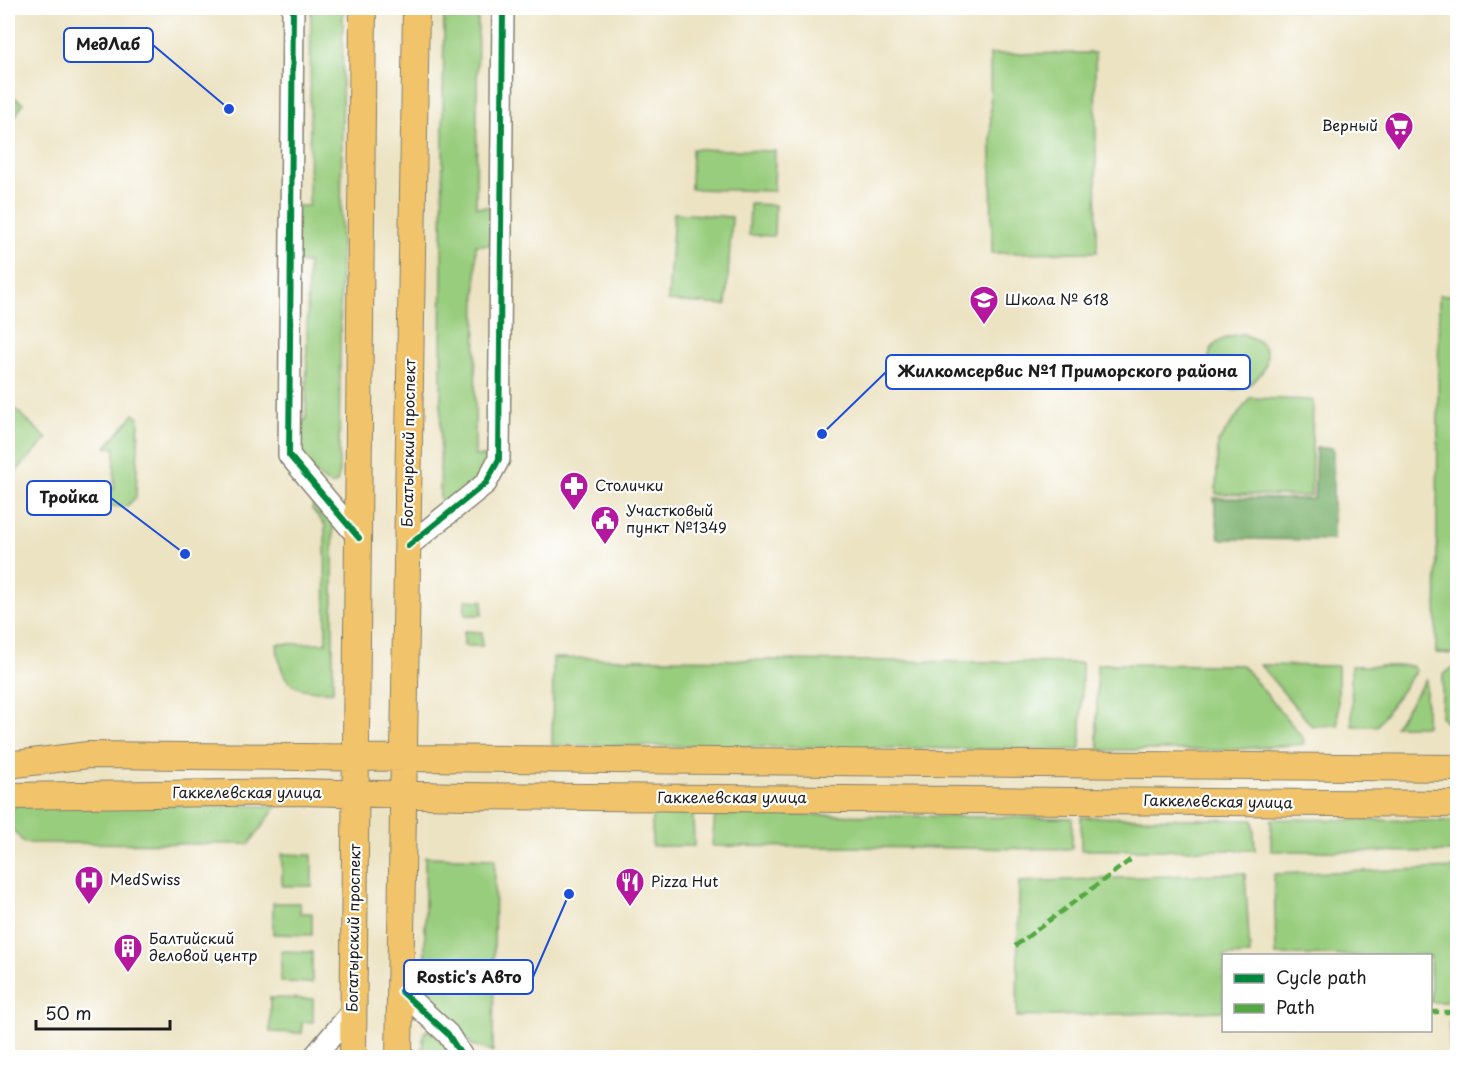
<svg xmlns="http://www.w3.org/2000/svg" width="1465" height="1065" viewBox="0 0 1465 1065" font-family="'Playpen Sans',sans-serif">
<rect width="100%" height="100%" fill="#fff"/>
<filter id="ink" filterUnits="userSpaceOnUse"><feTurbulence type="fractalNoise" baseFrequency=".0167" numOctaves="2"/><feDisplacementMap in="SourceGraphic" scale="12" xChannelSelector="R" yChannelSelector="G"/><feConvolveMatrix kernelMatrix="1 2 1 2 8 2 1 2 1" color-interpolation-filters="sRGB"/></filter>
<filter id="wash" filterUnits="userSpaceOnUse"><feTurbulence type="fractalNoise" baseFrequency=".008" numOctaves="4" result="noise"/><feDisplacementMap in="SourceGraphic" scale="24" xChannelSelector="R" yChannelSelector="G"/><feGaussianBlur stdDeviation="1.35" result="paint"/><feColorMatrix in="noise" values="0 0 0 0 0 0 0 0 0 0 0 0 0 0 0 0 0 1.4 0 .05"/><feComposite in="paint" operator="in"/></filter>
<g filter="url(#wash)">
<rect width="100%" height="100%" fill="#ece3c3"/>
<path fill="#99cd7e" stroke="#5a744d" stroke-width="1.5" d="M 311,8 L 343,8 L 339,474 L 337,483 L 332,485 C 318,479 300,461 295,446 C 294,438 295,428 295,421 L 306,420 L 308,263 L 297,262 L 297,206 L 309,206 Z
M 444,8 L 478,8 L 476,207 L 491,207 L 490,245 L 476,245 L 475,456 L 490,456 L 486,471 L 449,503 L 443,503 L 440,498 Z
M 1095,53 L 1097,252 L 992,253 L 990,54 Z
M 8,94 L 23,103 L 8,129 Z
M 692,149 L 775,151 L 774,191 L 691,189 Z
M 750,204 L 775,205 L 774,236 L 749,235 Z
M 674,213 L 732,217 L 726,305 L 668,301 Z
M 1439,295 L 1457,295 L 1457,654 L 1436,653 Z
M 1244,334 C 1249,337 1256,339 1261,343 C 1283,365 1237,412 1207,377 C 1207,347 1213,338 1244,334 Z
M 1250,398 L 1313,400 L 1311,496 L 1216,494 L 1218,442 Z
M 8,402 L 47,439 L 16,471 L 8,463 Z
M 134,414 L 139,418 L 136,497 L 126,507 L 112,506 L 104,498 L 104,489 L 114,489 L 115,448 L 106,447 Z
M 314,500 L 332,518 L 333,525 L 333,691 C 292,693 280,684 277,644 L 326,643 L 325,525 L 312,509 Z
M 465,600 L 483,601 L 482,615 L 465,615 Z
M 464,631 L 482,632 L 482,646 L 464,646 Z
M 553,658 L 1082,663 L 1081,741 L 1079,750 L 552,745 Z
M 1097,664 L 1242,665 L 1303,738 L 1304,744 L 1226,750 L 1100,750 L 1097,738 Z
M 1260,665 L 1338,666 L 1338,725 L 1312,726 Z
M 1351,666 L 1412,666 L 1416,670 L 1377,726 L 1352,726 Z
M 1453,667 L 1457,667 L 1457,726 L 1445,722 L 1441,716 L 1443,675 Z
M 1426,679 L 1426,726 L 1395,726 Z
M 17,804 L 277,806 L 249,844 L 24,843 L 8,824 L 8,813 Z
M 660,814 L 693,814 L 694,846 L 652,846 L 652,815 Z
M 715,814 L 1072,818 L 1072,849 L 712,846 Z
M 1081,817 L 1253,820 L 1255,850 L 1081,850 Z
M 1271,819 L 1457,821 L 1457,852 L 1271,851 Z
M 282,854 L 312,855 L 312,886 L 282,886 Z
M 425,857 L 495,859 L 493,1052 L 472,1045 L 430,997 L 425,989 Z
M 1457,868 L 1457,1002 L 1431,1002 L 1430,956 L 1276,955 L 1274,874 Z
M 1245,873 L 1250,955 L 1224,956 L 1223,1011 L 1017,1017 L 1019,882 Z
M 273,903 L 300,903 L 300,913 L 312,913 L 312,935 L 273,934 Z
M 281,951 L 312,952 L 312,983 L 281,982 Z
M 270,998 L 313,999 L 313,1022 L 302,1022 L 302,1033 L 270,1032 Z
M 1449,1021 L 1457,1021 L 1457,1057 L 1450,1057 Z
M 429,1030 L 448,1049 L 452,1058 L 421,1058 L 424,1032 Z"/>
<path fill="#7ab06d" stroke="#4b6644" stroke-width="1.5" d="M 1316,448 L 1333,448 L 1333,540 L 1219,539 L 1214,498 L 1314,499 Z"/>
</g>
<g filter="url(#ink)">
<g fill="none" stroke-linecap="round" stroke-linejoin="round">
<g stroke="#848070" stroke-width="24">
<path id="minor" d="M 293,8 L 289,455 L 359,538
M 408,546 L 486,483 L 499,459 L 503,8
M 401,991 L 448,1034 L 463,1058
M 313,1058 L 353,1011"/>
</g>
<g stroke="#848070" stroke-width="28">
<path id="major" d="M 8,765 L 88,755 L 1458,768
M 8,796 L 297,792 L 463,796 L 1458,804
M 353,1058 L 363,8
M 399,1058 L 416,8"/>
</g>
<use href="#minor" stroke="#fff" stroke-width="21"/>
<use href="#major" stroke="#f1c36a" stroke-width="26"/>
<path stroke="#52a943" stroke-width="4.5" stroke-dasharray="9 4.5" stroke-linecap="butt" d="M 1015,946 L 1133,858
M 1430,1012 L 1458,1012"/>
<g stroke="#fff" stroke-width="10">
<path id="cycleway" d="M 293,8 L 289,455 L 359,538
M 408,546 L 486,483 L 499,459 L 503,8
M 401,991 L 448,1034 L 463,1058"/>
</g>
<use href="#cycleway" stroke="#00873e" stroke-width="6"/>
</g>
</g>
<defs>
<g id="supermarket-pin" transform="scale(1.5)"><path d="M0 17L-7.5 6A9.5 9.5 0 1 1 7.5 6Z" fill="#b5179e" stroke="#fff"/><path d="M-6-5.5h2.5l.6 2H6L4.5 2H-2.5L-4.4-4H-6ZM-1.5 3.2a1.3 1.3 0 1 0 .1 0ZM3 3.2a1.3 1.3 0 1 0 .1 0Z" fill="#fff"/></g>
<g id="school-pin" transform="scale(1.5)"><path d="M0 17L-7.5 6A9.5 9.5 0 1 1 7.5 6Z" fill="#b5179e" stroke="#fff"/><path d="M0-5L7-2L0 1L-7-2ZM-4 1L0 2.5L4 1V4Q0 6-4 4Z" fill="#fff"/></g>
<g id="pharmacy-pin" transform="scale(1.5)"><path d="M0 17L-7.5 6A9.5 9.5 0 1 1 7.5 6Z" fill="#b5179e" stroke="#fff"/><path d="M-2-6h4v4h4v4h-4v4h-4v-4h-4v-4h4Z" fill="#fff"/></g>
<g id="civic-pin" transform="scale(1.5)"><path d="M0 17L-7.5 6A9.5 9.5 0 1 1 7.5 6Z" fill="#b5179e" stroke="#fff"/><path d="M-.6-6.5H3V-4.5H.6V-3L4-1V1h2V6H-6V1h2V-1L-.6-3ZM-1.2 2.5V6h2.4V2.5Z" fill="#fff"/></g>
<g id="hospital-pin" transform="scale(1.5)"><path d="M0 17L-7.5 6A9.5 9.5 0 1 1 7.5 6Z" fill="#b5179e" stroke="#fff"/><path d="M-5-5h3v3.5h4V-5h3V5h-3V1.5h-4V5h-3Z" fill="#fff"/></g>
<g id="restaurant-pin" transform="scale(1.5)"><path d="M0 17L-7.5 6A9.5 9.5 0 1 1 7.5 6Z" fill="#b5179e" stroke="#fff"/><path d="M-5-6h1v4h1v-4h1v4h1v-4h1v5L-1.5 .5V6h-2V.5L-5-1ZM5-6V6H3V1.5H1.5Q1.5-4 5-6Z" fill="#fff"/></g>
<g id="building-pin" transform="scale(1.5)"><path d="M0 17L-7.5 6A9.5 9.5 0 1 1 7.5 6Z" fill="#b5179e" stroke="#fff"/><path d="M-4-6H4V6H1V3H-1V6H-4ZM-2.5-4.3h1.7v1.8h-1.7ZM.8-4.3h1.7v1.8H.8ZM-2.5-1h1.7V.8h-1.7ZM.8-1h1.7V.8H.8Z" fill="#fff"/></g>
</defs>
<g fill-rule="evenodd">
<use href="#supermarket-pin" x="1399" y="126"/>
<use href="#school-pin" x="984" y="300"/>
<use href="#pharmacy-pin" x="574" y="486"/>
<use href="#civic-pin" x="605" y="520"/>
<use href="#hospital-pin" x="89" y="880"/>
<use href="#restaurant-pin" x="630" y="882"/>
<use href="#building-pin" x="128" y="948"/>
</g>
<g text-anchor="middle" stroke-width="4.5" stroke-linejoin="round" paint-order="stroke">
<g font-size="15" fill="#1c1c1c" stroke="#fff" text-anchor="start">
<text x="1378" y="131" text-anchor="end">Верный</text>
<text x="1005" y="305">Школа № 618</text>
<text x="595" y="491">Столички</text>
<text x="626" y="516">Участковый<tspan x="626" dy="17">пункт №1349</tspan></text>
<text x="110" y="885">MedSwiss</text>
<text x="651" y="887">Pizza Hut</text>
<text x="149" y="944">Балтийский<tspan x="149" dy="17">деловой центр</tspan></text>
</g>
<g font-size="15" fill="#1c1c1c" stroke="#fff">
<text transform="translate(409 443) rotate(-89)" y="5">Богатырский проспект</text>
<text x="247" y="798">Гаккелевская улица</text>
<text x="732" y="803">Гаккелевская улица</text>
<text transform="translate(1218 802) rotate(1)" y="5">Гаккелевская улица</text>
<text transform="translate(354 928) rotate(-89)" y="5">Богатырский проспект</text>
</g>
</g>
<path fill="none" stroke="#1d4ed8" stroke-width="2" d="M229 109L153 45M822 434L886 372M185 554L111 498M569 894L533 977"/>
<g fill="#1d4ed8" stroke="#fff" stroke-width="2">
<circle cx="229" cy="109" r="6"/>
<circle cx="822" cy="434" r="6"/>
<circle cx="185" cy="554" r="6"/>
<circle cx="569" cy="894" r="6"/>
</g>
<g fill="#fff" stroke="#1d4ed8" stroke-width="2">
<rect x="64" y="28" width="89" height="34" rx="6"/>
<rect x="886" y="355" width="364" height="34" rx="6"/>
<rect x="27" y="481" width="84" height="34" rx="6"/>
<rect x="404" y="960" width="129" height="34" rx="6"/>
</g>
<g font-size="16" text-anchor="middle" font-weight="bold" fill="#1c1c1c">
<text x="108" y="50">МедЛаб</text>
<text x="1068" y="377">Жилкомсервис №1 Приморского района</text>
<text x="69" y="503">Тройка</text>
<text x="469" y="983">Rostic's Авто</text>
</g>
<rect width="1465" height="1065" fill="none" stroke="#fff" stroke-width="30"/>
<rect x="1222" y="954" width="210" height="78" fill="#ffffff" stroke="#a4a4a4" stroke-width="1.5"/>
<rect x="1234" y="974" width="30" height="9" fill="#00873e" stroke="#a4a4a4" stroke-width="1.5"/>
<text x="1276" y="984" font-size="18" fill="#1c1c1c">Cycle path</text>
<rect x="1234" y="1004" width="30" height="9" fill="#52a943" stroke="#a4a4a4" stroke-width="1.5"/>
<text x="1276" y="1014" font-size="18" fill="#1c1c1c">Path</text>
<path d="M36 1020v9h134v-9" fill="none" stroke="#1c1c1c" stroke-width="3"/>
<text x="45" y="1020" font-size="18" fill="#1c1c1c" stroke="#ffffff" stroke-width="4.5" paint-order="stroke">50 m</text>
</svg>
